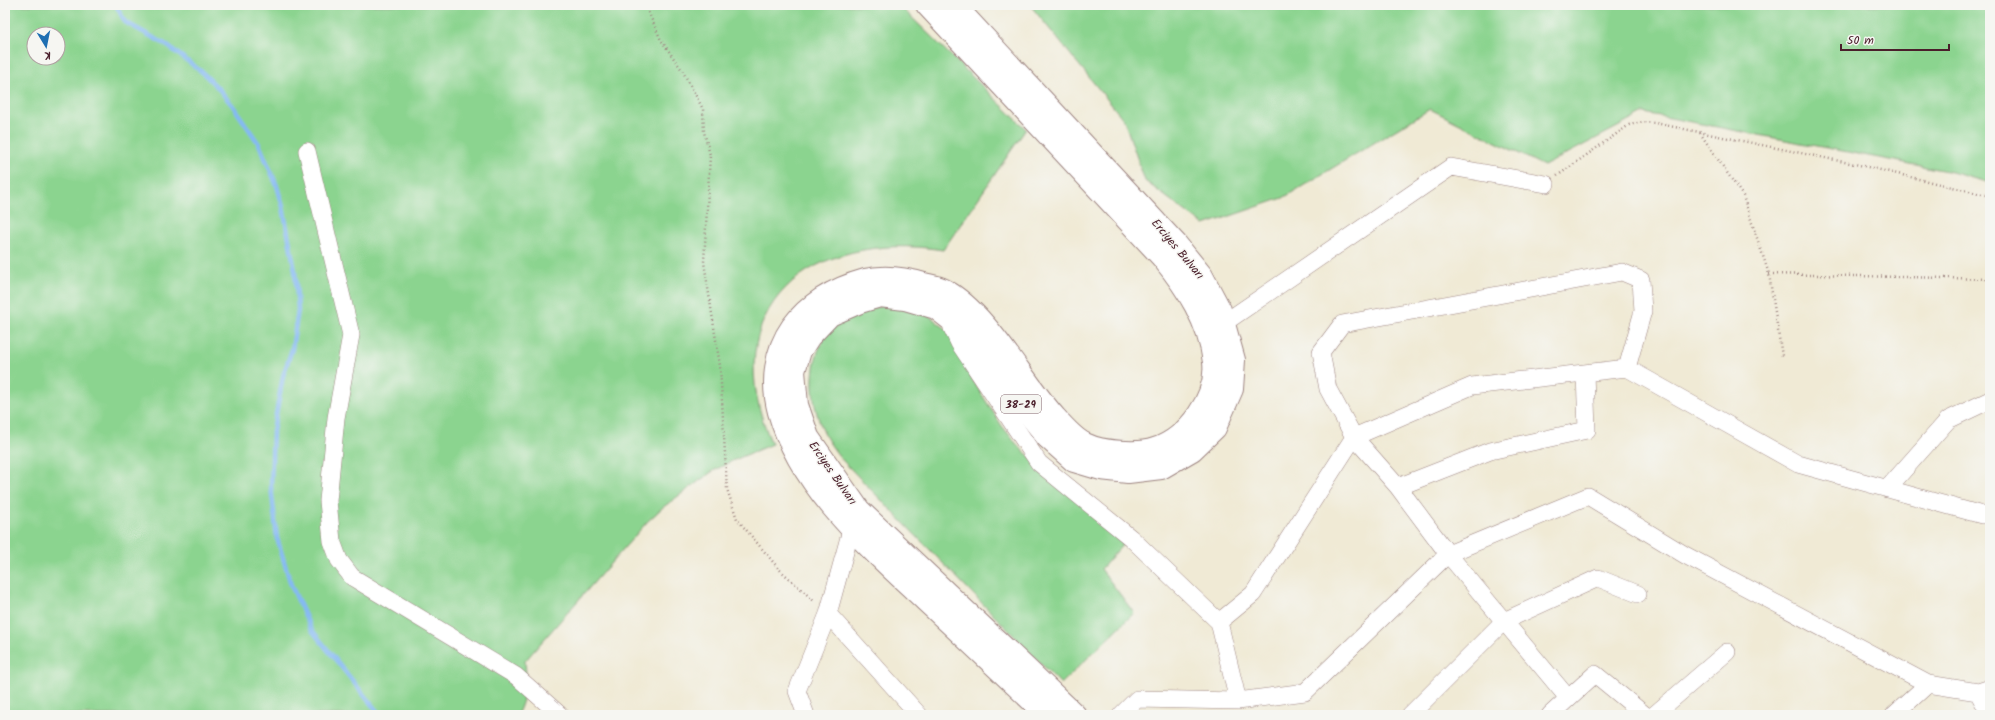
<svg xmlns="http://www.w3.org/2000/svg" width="1995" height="720" viewBox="0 0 1995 720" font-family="Kalam,sans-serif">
<rect width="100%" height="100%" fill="#f6f6f2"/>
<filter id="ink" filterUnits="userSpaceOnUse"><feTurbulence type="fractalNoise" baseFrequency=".025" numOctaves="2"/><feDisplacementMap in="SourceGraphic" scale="8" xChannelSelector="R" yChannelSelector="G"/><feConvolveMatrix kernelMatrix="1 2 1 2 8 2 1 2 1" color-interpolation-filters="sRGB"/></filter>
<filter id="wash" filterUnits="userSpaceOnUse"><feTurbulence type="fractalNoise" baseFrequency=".012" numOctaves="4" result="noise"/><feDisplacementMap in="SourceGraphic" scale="16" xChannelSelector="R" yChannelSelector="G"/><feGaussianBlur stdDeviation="0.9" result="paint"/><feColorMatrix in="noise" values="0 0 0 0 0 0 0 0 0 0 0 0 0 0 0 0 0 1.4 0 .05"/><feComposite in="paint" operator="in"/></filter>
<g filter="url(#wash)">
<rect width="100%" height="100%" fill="#f0ead5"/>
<path fill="#8bd48f" stroke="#6a7a5d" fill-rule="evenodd" d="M 5,5 L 899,5 L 1026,129 L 943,250 C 811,229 712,308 772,444 L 732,461 L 713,471 L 662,508 L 647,522 L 525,661 C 527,680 526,698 517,715 L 5,715 ZM 34,34 L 58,34 L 58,58 L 34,58 Z
M 1030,5 L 1990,5 L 1990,183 L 1947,171 L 1644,113 L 1544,166 L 1430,109 L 1283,198 L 1204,225 L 1145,181 L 1124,120 Z
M 887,305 L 927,314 L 951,333 L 973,381 L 1002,426 L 1019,447 L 1126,541 L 1101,569 L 1134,613 L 1061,684 L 844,462 C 834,450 825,438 820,423 C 807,389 810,340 843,318 C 852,311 875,308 887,305 Z"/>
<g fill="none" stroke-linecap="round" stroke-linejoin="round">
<path stroke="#85b9f3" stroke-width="4.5" d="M 116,5 L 125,22 L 165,44 L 202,72 L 218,88 L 233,106 L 259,144 L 277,186 L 283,207 L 295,271 L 298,310 L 292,349 L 283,376 L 273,431 L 271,486 L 277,538 L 291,585 L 311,629 L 380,715"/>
</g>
</g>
<g filter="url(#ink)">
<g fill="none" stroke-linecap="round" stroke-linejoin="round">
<g stroke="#9d8480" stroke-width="18">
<path id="minor" d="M 307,151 L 351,335 L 336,418 L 328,501 L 332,541 L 339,560 L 352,577 L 516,676 L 560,715
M 1224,323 L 1451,167 L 1546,184
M 952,328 L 959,343 L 1039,463 L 1131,538 L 1219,622 L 1253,594 L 1354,437 L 1472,386 L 1627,368 L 1798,464 L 1982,515 L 1990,515
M 1398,487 L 1490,451 L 1587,430 L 1585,373
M 1887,489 L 1948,420 L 1990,400
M 828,614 L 919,715
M 1219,622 L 1238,701
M 1978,692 L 1990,715
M 1568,698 L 1448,554 L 1398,487 L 1354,437 L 1328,389 L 1321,352 L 1342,324 L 1622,272 L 1641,280 L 1643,311 L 1627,368
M 806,715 L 797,691 L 828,614 L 851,530
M 1121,715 L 1137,699 L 1238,701 L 1305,692 L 1448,554 L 1588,496 L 1685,555 L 1928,684 L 1978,692 L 1990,688
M 1410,715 L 1504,621 L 1598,578 L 1638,594
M 1550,715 L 1595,674 L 1645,715
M 1654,715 L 1727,652
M 1894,715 L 1928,684"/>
</g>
<g stroke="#9d8480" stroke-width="24">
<path id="highway" d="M 927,5 L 1162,257 C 1187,288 1209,321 1214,362 C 1218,397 1188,438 1155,449 C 1138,455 1101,452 1085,444 C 1074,439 1062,425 1054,416 C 1022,380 987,314 946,291 C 940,287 931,286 924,284 C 904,278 885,275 865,280 C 836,288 810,302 792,327 C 775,351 771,383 779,412 C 800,488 870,548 926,601 C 967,639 1007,677 1047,715
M 954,5 L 1176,244 L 1202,276 L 1220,310 L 1234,360 L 1232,389 L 1215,428 L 1192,450 L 1161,468 L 1128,472 L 1101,469 L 1074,461 L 1047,437 L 959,326 L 936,308 L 905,299 L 880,296 L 860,302 L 830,315 L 809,337 L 800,351 L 794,371 L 797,405 L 808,437 L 859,510 L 1075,715"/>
</g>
<path stroke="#9d8480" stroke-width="2.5" stroke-dasharray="1 3" stroke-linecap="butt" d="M 645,5 L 661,40 L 682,70 L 703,109 L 704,132 L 710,155 L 704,262 L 720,366 L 727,489 L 737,519 L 779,569 L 815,602
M 1700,133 L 1743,196 L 1769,274 L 1782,356
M 1557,176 L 1629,125 L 1642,122 L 1655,123 L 1864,166 L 1990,196
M 1769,274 L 1990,279"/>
<use href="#minor" stroke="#fff" stroke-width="17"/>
<use href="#highway" stroke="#fff" stroke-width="22"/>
</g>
</g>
<g text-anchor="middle" stroke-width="3" stroke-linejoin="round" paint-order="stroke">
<rect fill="#f6f6f2" stroke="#7e6067" stroke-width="1" x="1001" y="395" width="40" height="18" rx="3"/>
<g font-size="11" font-weight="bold" fill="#4a1f2b">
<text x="1021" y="408">38-29</text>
</g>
<g font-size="12" fill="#4a1f2b" stroke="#f6f6f2">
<text transform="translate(1178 249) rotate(50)" y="4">Erciyes Bulvarı</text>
<text transform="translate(833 473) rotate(55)" y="4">Erciyes Bulvarı</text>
</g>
</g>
<rect width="1995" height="720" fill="none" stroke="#f6f6f2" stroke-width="20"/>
<g transform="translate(46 46) rotate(170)"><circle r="19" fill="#f6f6f2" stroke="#b1a0a2"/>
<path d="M0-3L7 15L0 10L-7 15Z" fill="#1f6fb2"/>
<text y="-6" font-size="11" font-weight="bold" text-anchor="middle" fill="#4a1f2b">K</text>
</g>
<path d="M1841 44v6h108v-6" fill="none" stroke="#4a1f2b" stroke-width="2"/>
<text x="1847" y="44" font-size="12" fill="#4a1f2b" stroke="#f6f6f2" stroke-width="3" paint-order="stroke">50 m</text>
</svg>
